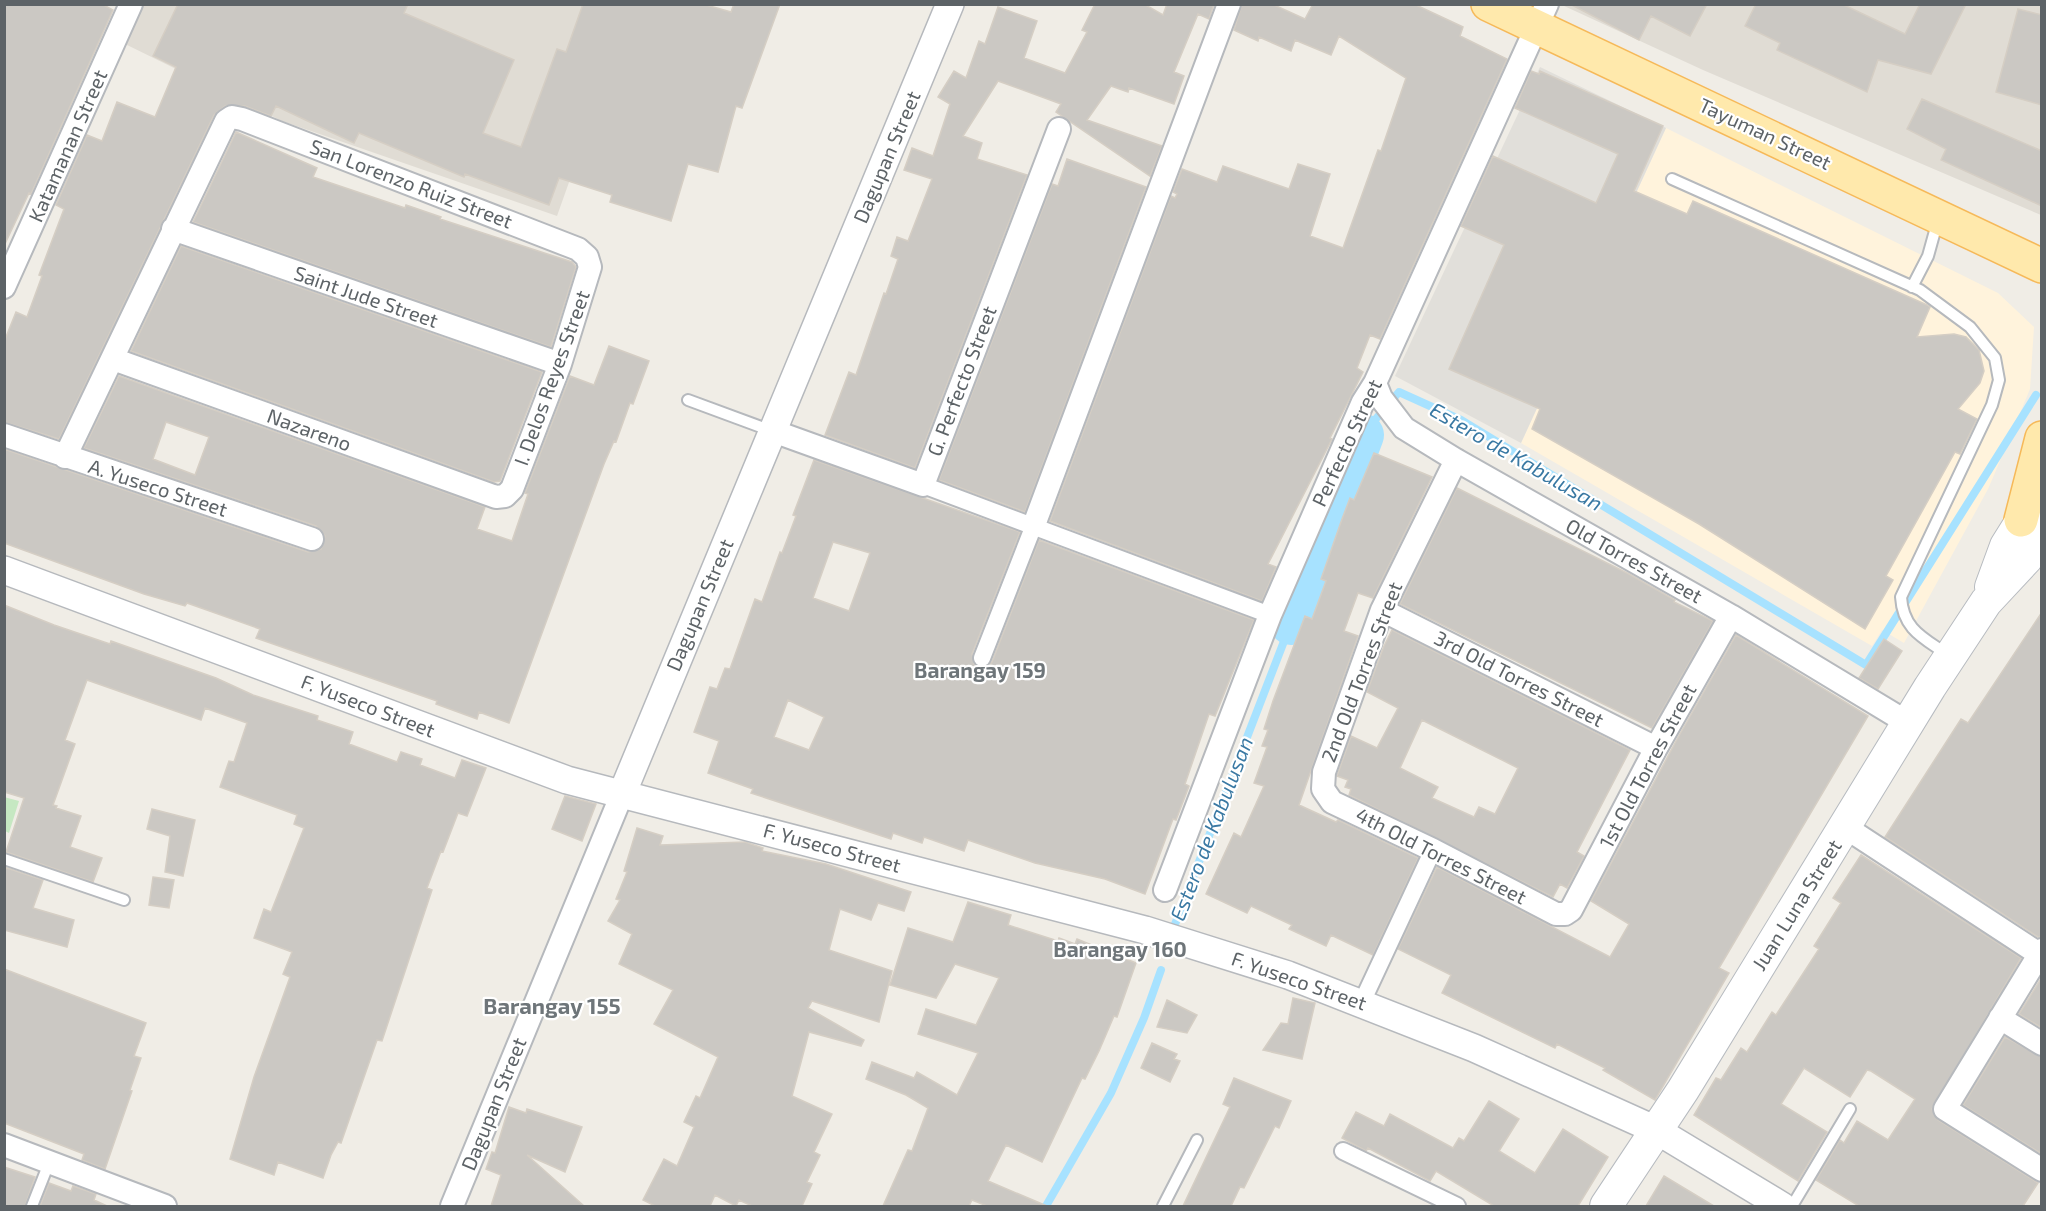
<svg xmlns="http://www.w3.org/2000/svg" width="2046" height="1211" viewBox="0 0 2046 1211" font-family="'Exo 2',sans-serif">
<rect width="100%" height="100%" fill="#f0ede6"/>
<path fill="#fff3dc" d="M 1666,128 L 1998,293 L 2034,327 L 2030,389 L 1997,468 L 1988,489 L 1904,643 L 1882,630 L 1872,646 L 1521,443 Z"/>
<path fill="#e1dfda" d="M 1540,67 L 1666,128 L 1521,443 L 1395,376 Z"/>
<path fill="#e0dcd4" d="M 141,5 L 632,5 L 557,216 L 282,121 L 123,43 Z
M 1562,5 L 2041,5 L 2041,215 L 1703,70 Z"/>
<path fill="#c6e8c2" d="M 4,797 L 19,801 L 9,833 L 5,831 Z"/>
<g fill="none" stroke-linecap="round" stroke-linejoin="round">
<path stroke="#a7e2ff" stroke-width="8" d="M 1362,435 L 1399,392 L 1461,420 L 1866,665 L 2036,395
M 1172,932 L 1291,623
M 1046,1206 L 1111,1093 L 1144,1018 L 1161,970"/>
<path stroke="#a7e2ff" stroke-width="44" d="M 1291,623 L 1362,435"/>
</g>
<path fill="#cbc8c3" stroke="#d5cec4" stroke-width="1.5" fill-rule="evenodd" d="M 4,4 L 102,4 L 113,10 L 31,194 L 29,193 L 4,246 Z
M 178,4 L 408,4 L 404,13 L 514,60 L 483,133 L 521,147 L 557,49 L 566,52 L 583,4 L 703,4 L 731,12 L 734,4 L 780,4 L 742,108 L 736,106 L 718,172 L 688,164 L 671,221 L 610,202 L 612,195 L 559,178 L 549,205 L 465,174 L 464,177 L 359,133 L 354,143 L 276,106 L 271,116 L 245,106 L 225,106 L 214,115 L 59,439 L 4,422 L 4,342 L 16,312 L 27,317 L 42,276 L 39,275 L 64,209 L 56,205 L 87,135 L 102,141 L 117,102 L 155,117 L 176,67 L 153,56 Z
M 1095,4 L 1144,4 L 1163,15 L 1167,4 L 1214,4 L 1209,19 L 1198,14 L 1174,72 L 1184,76 L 1174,104 L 1129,88 L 1128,92 L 1111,86 L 1087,120 L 1162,146 L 1150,176 L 1056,112 L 1061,104 L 998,81 L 963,136 L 982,143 L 977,159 L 1027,175 L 915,468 L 825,435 L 849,372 L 856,375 L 884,293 L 886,294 L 898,259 L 891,256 L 897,237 L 908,241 L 932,179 L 904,170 L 912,148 L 933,156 L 950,104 L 938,97 L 954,71 L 966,78 L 979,41 L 985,44 L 998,7 L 1037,21 L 1024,58 L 1065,73 L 1087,32 L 1082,30 Z
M 1242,4 L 1272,4 L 1305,19 L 1313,4 L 1414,4 L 1463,27 L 1460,36 L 1507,59 L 1380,339 L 1370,335 L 1357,368 L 1363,372 L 1330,438 L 1332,439 L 1268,564 L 1276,567 L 1262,601 L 1050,521 L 1171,196 L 1175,198 L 1177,194 L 1173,192 L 1182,169 L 1217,182 L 1223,166 L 1289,189 L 1298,164 L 1330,174 L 1310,236 L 1343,248 L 1378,150 L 1381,151 L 1406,78 L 1339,36 L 1331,55 L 1295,40 L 1291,51 L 1259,37 L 1258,41 L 1234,30 Z
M 1570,4 L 1707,4 L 1690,36 L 1651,16 L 1639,40 Z
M 1756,4 L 1842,4 L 1905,34 L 1920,4 L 1966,4 L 1931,74 L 1878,60 L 1867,92 L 1777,50 L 1780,43 L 1745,26 Z
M 2018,9 L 2042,15 L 2042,105 L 1996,92 Z
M 1531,71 L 1539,74 L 1540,71 L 1663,126 L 1634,191 L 1687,214 L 1693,201 L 1927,305 L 1930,307 L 1917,337 L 1954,334 L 1966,337 L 1979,350 L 1984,371 L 1980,383 L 1958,409 L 1977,419 L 1960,454 L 1955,452 L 1886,576 L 1893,580 L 1865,629 L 1699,524 L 1532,429 L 1540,409 L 1449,369 L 1504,245 L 1461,226 L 1493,156 L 1596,203 L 1618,154 L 1515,108 Z
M 1922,99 L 2042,151 L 2042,206 L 1941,160 L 1946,149 L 1907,129 Z
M 236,132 L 317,168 L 313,177 L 405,208 L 406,205 L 441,217 L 440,219 L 572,262 L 576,267 L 551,347 L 193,222 Z
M 1067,159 L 1146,187 L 1025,512 L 939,480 L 1052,184 L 1058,186 Z
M 181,246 L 542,372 L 500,481 L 494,482 L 131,351 Z
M 609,346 L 649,361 L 633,404 L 630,403 L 616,442 L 614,441 L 604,464 L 509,723 L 479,712 L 477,719 L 436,704 L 437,701 L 256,638 L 260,629 L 187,603 L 185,606 L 144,594 L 4,543 L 4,449 L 308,552 L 321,549 L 325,536 L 316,526 L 84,448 L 119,376 L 485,507 L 477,529 L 512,541 L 528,494 L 525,493 L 570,376 L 594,385 ZM 166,422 L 209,437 L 195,475 L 153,459 Z
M 1374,453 L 1432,477 L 1373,598 L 1358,593 L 1344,631 L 1358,636 L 1299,805 L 1336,822 L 1338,820 L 1418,858 L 1373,955 L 1331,935 L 1326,946 L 1289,929 L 1292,925 L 1251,906 L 1247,913 L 1206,894 L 1234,833 L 1241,837 L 1264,786 L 1254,783 L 1267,747 L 1262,746 L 1268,730 L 1264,729 L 1273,701 L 1305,616 L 1312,619 L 1326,581 L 1321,579 L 1342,519 L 1350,498 L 1354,500 Z
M 814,460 L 1020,532 L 972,654 L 974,664 L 979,668 L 988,667 L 992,662 L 1039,540 L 1254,620 L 1215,716 L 1209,714 L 1185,784 L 1189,786 L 1176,820 L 1173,819 L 1145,894 L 1105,879 L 1035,863 L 968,840 L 964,851 L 924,837 L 922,843 L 893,833 L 891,839 L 751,793 L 753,789 L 708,773 L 719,741 L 694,732 L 710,687 L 717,689 L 725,668 L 730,669 L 755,599 L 762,602 L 780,552 L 782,553 L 796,516 L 793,515 ZM 833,542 L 870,553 L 849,611 L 813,598 ZM 788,700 L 824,717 L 809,750 L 774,737 Z
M 1457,488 L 1629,574 L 1675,600 L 1674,602 L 1713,621 L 1652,728 L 1400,604 Z
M 4,605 L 54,625 L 110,644 L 111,641 L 216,678 L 253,695 L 318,716 L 317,720 L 353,732 L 349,744 L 397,762 L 401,752 L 422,759 L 420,765 L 455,778 L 462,760 L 486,768 L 467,816 L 458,813 L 443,852 L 441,851 L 427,888 L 432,890 L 382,1041 L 377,1040 L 341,1143 L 338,1142 L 331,1155 L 323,1178 L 278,1162 L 274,1175 L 230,1159 L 254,1077 L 290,977 L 283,974 L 292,952 L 254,938 L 264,909 L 271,912 L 304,828 L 294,824 L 297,815 L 220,787 L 229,761 L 234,762 L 247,723 L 205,708 L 201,720 L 87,680 L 65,740 L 75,744 L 53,805 L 57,806 L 56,808 L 81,816 L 70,847 L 102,858 L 93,882 L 6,852 L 24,798 L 4,792 Z
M 2042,612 L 2042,937 L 2038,937 L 1885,837 L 1961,719 L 1968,723 Z
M 1392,630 L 1630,750 L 1577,852 L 1584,856 L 1567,888 L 1560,884 L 1553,897 L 1349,795 L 1351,789 L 1345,787 L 1348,780 L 1337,776 L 1351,736 L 1377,748 L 1398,708 L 1367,692 L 1384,646 ZM 1422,720 L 1518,768 L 1495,814 L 1479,807 L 1474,817 L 1432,798 L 1438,787 L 1400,768 Z
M 1736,635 L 1868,716 L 1719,968 L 1729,973 L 1655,1100 L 1603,1070 L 1605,1068 L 1557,1044 L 1555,1048 L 1442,993 L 1451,975 L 1398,949 L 1437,867 L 1610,957 L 1629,924 L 1591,901 L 1676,741 Z
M 1884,639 L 1902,651 L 1878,689 L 1859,678 Z
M 565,796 L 596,804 L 582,841 L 552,829 Z
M 152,809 L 195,820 L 183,876 L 165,872 L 170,836 L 147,829 Z
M 637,828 L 663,836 L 660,845 L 745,842 L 763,848 L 762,851 L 826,864 L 911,892 L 904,911 L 878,903 L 871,920 L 840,909 L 829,950 L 892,971 L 879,1022 L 812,1001 L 808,1008 L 864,1040 L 861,1046 L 809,1032 L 792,1096 L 832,1114 L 814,1152 L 820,1155 L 807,1182 L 812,1184 L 802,1206 L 752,1206 L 739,1200 L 736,1206 L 715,1195 L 710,1206 L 655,1206 L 643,1200 L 664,1159 L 677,1166 L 694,1127 L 684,1122 L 696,1096 L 700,1098 L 718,1057 L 654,1024 L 673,990 L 619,964 L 632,934 L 608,921 L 620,900 L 616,899 L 627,872 L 624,871 Z
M 1861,855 L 2021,958 L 1932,1109 L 1938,1120 L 2038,1183 L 2023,1206 L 1859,1206 L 1816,1180 L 1840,1140 L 1844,1143 L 1857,1121 L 1888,1140 L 1915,1099 L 1871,1071 L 1867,1070 L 1850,1097 L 1804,1068 L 1781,1104 L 1827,1132 L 1798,1181 L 1694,1115 L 1716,1078 L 1721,1080 L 1741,1048 L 1747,1052 L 1772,1012 L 1776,1015 L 1819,949 L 1814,946 L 1841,903 L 1833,898 Z
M 4,867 L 43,880 L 33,908 L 74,920 L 67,947 L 4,930 Z
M 153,877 L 174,880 L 169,908 L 149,905 Z
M 968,902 L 1011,915 L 1008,925 L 1058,941 L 1059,938 L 1075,944 L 1077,939 L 1136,963 L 1117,1017 L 1114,1016 L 1099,1051 L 1085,1079 L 1082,1078 L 1042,1162 L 1006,1145 L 988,1181 L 1047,1206 L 987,1206 L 972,1200 L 969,1206 L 883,1206 L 908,1150 L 912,1151 L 928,1108 L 906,1095 L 866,1079 L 872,1062 L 914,1078 L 917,1072 L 957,1095 L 978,1053 L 918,1034 L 926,1009 L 976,1025 L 999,978 L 955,964 L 936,998 L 890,985 L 908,928 L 953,942 Z
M 4,969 L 146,1023 L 134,1056 L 141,1058 L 130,1090 L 132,1091 L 105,1169 L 82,1160 L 84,1154 L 4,1123 Z
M 2042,977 L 2042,1028 L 2019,1014 Z
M 1293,998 L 1315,1003 L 1302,1059 L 1263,1050 L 1281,1023 L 1288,1024 Z
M 1167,1000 L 1197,1015 L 1187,1033 L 1157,1027 Z
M 2005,1037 L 2042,1057 L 2042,1154 L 1963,1105 Z
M 1152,1043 L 1177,1054 L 1174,1059 L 1180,1061 L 1170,1082 L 1141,1068 Z
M 1234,1078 L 1291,1101 L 1279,1128 L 1275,1126 L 1244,1188 L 1240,1187 L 1231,1206 L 1183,1206 L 1230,1107 L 1223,1104 Z
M 1489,1101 L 1519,1119 L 1499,1151 L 1535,1173 L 1563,1129 L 1608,1157 L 1578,1206 L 1494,1206 L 1436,1171 L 1430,1181 L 1368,1148 L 1366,1151 L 1342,1138 L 1356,1112 L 1384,1126 L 1390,1114 L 1453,1148 L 1459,1138 L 1464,1141 Z
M 509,1107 L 526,1113 L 527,1109 L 582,1127 L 565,1172 L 527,1155 L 584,1206 L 491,1206 L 501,1175 L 486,1169 L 492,1152 L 495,1153 Z
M 4,1167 L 35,1177 L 25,1206 L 4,1206 Z
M 1664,1176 L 1714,1206 L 1646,1206 Z
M 49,1183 L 71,1191 L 73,1186 L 96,1194 L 94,1200 L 107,1206 L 40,1206 Z"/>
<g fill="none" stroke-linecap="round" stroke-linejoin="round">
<g stroke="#b6b9bd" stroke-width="14">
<path id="service" d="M 1672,179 L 1920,290 L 1970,327 L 1995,358 L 1999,380 L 1992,405 L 1901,597 C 1903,630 1924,638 1948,655
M 1912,287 L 1928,256 L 1938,220
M 688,400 L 772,431
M 4,859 L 124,900
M 32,1206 L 49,1163
M 1163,1206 L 1197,1140
M 1792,1206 L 1850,1109"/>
</g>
<g stroke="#b6b9bd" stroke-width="20">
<path id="pedestrian" d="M 923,485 L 1270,615
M 982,658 L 1034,525
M 1362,1002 L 1433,850
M 1343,1151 L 1457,1206"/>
</g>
<g stroke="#b6b9bd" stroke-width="26">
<path id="minor" d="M 173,229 L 560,364
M 4,287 L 131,4
M 1375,383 L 1381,398 L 1404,428 L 1456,460 L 1731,616 L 1908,723
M 773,431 L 923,485 L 1059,129
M 4,435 L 312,539
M 65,457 L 226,121 L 232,117 L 242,119 L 578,249 L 587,257 L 590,267 L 560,364 L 512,489 L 505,496 L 496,497 L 113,359
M 1456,460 L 1382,610 L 1324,772 L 1323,789 L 1332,802 L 1433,850 L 1556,914 L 1565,914 L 1571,910 L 1656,748 L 1731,616
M 1034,525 L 1229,4
M 1382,610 L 1656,748
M 1845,827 L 2039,954
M 1165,890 L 1270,615 L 1363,402 L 1375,383 L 1547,4
M 2042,950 L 1945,1109 L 2042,1170
M 2000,1018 L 2042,1044
M 4,1145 L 165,1206
M 452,1206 L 622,794"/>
</g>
<g stroke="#b6b9bd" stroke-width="30">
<path id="tertiary" d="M 4,570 L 567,780 L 1145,930 L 1288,975 L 1474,1048 L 1656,1130 L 1782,1206
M 622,794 L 950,4"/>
</g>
<g stroke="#b7bbc0" stroke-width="34">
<path id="secondary" d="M 1991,587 L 2006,546 L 2036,498
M 1606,1206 L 1683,1090 L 1930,687 L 1986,602 L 2027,558 L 2042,535"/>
</g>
<g stroke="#f6b959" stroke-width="36">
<path id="primary" d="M 1488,4 L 2042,266
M 2021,520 L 2042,438"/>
</g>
<use href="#service" stroke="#fff" stroke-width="10"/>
<use href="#pedestrian" stroke="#fff" stroke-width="16"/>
<use href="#minor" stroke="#fff" stroke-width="22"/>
<use href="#tertiary" stroke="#fff" stroke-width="27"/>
<use href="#secondary" stroke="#fff" stroke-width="32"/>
<use href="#primary" stroke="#ffe9ac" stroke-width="33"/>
</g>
<g text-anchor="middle" stroke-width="4.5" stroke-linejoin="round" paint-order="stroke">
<g font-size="20" fill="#5d6367" stroke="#fff">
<text transform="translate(1765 134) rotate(25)" y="7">Tayuman Street</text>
<text transform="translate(68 146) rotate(-66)" y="7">Katamanan Street</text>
<text transform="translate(887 157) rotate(-67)" y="7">Dagupan Street</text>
<text transform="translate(411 184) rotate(21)" y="7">San Lorenzo Ruiz Street</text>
<text transform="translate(366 297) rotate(19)" y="7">Saint Jude Street</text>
<text transform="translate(552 378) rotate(-70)" y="7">I. Delos Reyes Street</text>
<text transform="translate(962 381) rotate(-69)" y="7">G. Perfecto Street</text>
<text transform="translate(309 430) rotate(20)" y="7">Nazareno</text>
<text transform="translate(1347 443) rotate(-65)" y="7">Perfecto Street</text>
<text transform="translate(158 488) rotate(18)" y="7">A. Yuseco Street</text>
<text transform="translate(1634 561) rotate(29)" y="7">Old Torres Street</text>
<text transform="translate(700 605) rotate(-67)" y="7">Dagupan Street</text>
<text transform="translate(1362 672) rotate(-69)" y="7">2nd Old Torres Street</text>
<text transform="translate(1519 679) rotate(27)" y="7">3rd Old Torres Street</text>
<text transform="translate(368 706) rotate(21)" y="7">F. Yuseco Street</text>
<text transform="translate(1648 766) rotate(-62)" y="7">1st Old Torres Street</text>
<text transform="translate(832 848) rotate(15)" y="7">F. Yuseco Street</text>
<text transform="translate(1441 856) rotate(27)" y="7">4th Old Torres Street</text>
<text transform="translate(1797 905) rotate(-58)" y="7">Juan Luna Street</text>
<text transform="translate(1299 981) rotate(19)" y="7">F. Yuseco Street</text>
<text transform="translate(494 1104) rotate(-68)" y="7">Dagupan Street</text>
</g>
<g font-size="21" font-style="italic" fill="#3a79a3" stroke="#fff">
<text transform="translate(1516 457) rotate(30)" y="7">Estero de Kabulusan</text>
<text transform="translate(1212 829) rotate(-69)" y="7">Estero de Kabulusan</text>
</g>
<g font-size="21" font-weight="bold" fill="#6e7579" stroke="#fff">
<text x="980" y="678">Barangay 159</text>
<text x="1120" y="957">Barangay 160</text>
</g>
<g font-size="22" font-weight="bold" fill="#6e7579" stroke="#fff">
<text x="552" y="1014">Barangay 155</text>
</g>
</g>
<rect width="2046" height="1211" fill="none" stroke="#5d6367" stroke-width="12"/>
</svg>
